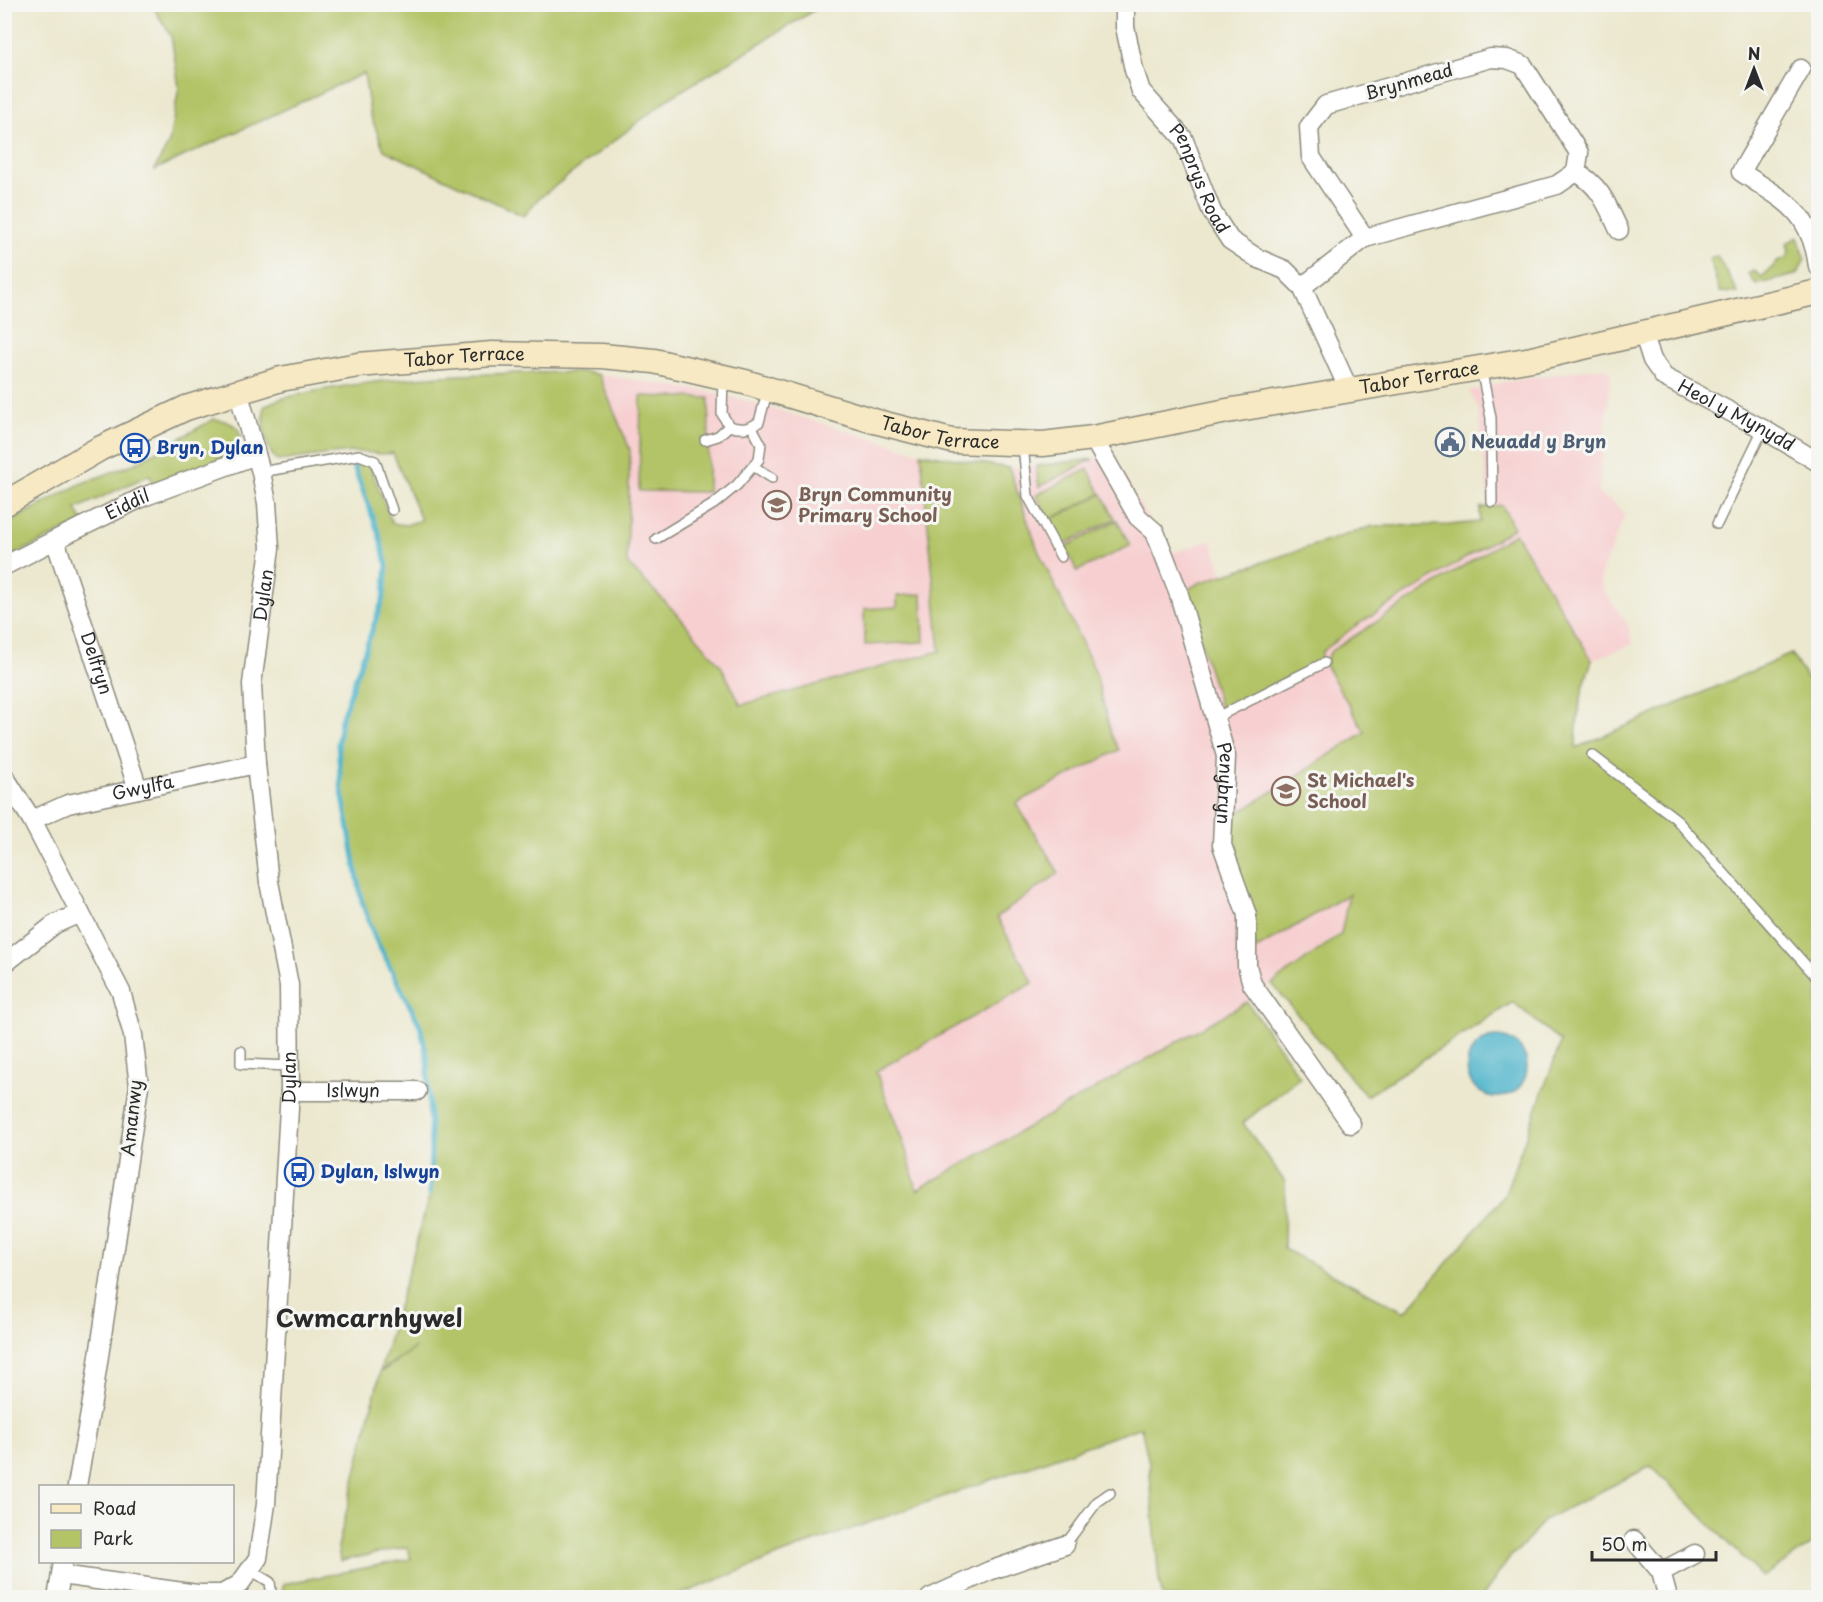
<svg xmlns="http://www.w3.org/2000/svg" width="1823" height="1602" viewBox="0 0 1823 1602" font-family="'Playpen Sans',sans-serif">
<rect width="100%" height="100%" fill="#f6f6f2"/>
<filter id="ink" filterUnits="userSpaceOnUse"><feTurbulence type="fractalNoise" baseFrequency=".0167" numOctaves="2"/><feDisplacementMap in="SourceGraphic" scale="12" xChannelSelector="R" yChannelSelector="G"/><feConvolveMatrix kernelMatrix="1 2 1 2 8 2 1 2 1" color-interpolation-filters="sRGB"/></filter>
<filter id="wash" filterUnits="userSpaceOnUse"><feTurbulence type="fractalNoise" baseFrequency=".008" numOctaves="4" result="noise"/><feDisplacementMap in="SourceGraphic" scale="24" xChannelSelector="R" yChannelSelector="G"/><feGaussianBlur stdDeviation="1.35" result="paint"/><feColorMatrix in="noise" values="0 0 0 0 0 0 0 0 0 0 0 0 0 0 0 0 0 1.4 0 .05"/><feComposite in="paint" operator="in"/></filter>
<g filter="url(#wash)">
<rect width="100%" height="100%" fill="#ece8cf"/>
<path fill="#f7cfd0" d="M 1604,367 L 1611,373 L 1598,494 L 1614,503 L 1625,514 L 1600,576 L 1603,590 L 1627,623 L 1633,644 L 1592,660 L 1581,692 L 1576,727 L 1576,757 L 1247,1002 L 917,1190 L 870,1053 L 829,900 L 1118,750 L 1038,550 L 1009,468 L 1036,466 L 1039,487 L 1093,459 L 1113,454 L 1145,514 L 1173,553 L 1211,540 L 1223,575 L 1373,526 L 1449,525 L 1480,522 L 1480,508 L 1489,506 L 1478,408 L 1469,391 L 1504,382 Z
M 599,375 L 706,391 L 743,400 L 921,453 L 940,651 L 741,705 L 721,666 L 678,615 L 627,563 L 630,450 Z"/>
<path fill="#b3c467" stroke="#6f7849" stroke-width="1.5" d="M 152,5 L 823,5 L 671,97 L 537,200 L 524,216 L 384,150 L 370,114 L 364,73 L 154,170 L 169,143 L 179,87 L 171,36 Z
M 1798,237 L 1805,258 L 1798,274 L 1756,285 L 1748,274 L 1754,271 L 1762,277 L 1779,261 L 1786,259 L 1789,252 L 1787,243 Z
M 1717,256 L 1738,293 L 1720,292 L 1709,258 Z
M 585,372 L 599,375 L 630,450 L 627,563 L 678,615 L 721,666 L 741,705 L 940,651 L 921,453 L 1009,468 L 1038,550 L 1095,671 L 1111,734 L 1119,750 L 1016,803 L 1059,873 L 997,917 L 1033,983 L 876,1071 L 906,1150 L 917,1190 L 1247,1002 L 1300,1077 L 1243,1123 L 1285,1182 L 1284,1249 L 1405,1312 L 1504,1196 L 1561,1042 L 1513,1002 L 1366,1096 L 1272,984 L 1341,934 L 1349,894 L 1255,950 L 1233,865 L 1229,814 L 1245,809 L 1365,732 L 1324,663 L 1331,651 L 1515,533 L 1592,660 C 1581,691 1576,715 1576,748 L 1791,654 L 1818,696 L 1818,1540 L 1763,1577 L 1651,1466 L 1544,1520 L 1523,1546 L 1511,1556 L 1482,1597 L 1163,1597 L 1159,1581 L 1149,1463 L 1141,1427 L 803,1546 L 674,1597 L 282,1597 L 283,1584 L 411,1559 L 407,1547 L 340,1561 L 338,1547 L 380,1373 L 415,1348 L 380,1371 L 430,1194 L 431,1149 L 427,1055 L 420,1025 L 375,938 L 362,902 L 341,786 L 338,743 L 341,720 L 384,596 L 387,566 L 379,534 L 352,461 L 359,460 L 369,464 L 392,523 L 406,525 L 421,520 L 393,453 C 378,456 371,451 356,452 C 330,453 303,458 277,461 C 265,448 263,425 264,407 C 277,397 295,396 311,392 C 401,374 494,373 585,372 Z
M 641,396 L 709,398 L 708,492 L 639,491 Z
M 214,419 C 237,422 247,431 235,454 L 154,484 L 149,475 L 76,509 L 83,522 L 5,559 L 5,526 L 22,515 L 80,484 L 136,463 Z
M 1093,459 L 1039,487 L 1036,466 Z
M 1088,469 L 1101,494 L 1049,520 L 1036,495 Z
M 1102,494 L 1115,519 L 1062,545 L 1050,520 Z
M 1502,505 L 1514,528 L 1355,626 L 1322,652 L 1320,662 L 1221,710 L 1185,591 L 1199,583 L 1373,526 L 1449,525 L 1480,522 L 1480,508 Z
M 1117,520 L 1130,546 L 1077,571 L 1065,547 Z
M 922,594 L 924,642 L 865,645 L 864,609 L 897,607 L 897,596 Z"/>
<path fill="#4bb3ca" stroke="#3b6f7a" stroke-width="1.5" d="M1467 1067a30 30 0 1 1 60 0a30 30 0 1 1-60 0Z"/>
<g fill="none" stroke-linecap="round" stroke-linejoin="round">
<path stroke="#4bb3ca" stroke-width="5" d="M 353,464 L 379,534 L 387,566 L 384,596 L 341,720 L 338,743 L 341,786 L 362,902 L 375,938 L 420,1025 L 427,1055 L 431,1149 L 430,1194"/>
</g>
</g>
<g filter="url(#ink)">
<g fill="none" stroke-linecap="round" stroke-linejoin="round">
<g stroke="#8c8a7d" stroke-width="12">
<path id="service" d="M 1481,368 L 1491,418 L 1492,502
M 723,379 L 722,414 L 729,426 C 741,430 749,429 759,422 L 768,389
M 705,440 L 718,436 L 729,426
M 1023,445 L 1028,496 L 1061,557
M 753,466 L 772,478
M 261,472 L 359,455 L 375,461 L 392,510
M 1717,524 L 1763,429
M 656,539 L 714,504 L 737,485 L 759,459 L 761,444 L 752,427
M 1215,718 L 1324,663
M 1592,755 L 1675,818 L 1818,979
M 241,1051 L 241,1064 L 290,1066
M 1065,1545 L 1097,1502 L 1110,1493
M 250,1570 L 270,1582 L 272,1598"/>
</g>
<g stroke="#8c8a7d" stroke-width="21">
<g id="minor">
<path id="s1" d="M 1125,4 L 1125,27 L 1134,70 L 1141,91 L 1183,138 L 1212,212 L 1230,240 L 1257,258 L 1285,270 L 1302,287 L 1349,390"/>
<path d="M 1801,69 L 1741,172 C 1761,186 1790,200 1803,221 C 1811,234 1816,251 1818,266"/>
<path d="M 1576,172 C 1601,186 1607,205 1619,230"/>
<path d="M 1302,287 L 1365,238 L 1557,185 L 1576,172 L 1579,153 L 1523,65 L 1507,59 L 1491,58 L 1326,105 L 1309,127 L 1311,157 L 1365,238"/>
<path id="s2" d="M 1643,332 L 1652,360 L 1664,377 L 1763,429 L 1818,462"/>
<path id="s3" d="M 1093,438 L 1138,517 L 1155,532 L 1178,591 L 1215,718 L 1226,756 L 1222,845 L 1247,915 L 1247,966 L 1252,984 L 1351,1124"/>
<path id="s4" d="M 55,540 L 138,789"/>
<path id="s5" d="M 4,566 L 55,540 L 143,497 L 256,455"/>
<path d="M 4,776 L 32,820 L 121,992 L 133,1035 L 139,1086 L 93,1396 L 77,1486"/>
<path id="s6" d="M 32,820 L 68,804 L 256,764"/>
<path d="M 4,964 L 55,924 L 80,913"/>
<path id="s7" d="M 290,1091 L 417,1091"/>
<path d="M 1634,1540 L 1661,1572 L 1668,1598"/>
<path d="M 1661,1572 L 1695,1554"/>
<path id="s8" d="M 61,1575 L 197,1594 L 222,1594 L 240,1584 L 258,1558 L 266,1504 L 290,1091 L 289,985 L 269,882 L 256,764 L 252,684 L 270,548 L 267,503 L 261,472 L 238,391"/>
<path d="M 57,1598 L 63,1562"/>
<path d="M 930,1598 L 989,1571 L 1065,1545"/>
</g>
</g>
<g stroke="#8c8a7d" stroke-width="27">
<g id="secondary">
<path id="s9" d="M 4,504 L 99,449 L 186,408 L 281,379 L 358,365 L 492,354 L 602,356 L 654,361 L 745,382 L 874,421 L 952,441 L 1043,444 L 1093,438 L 1227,411 L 1532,359 L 1818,292"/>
</g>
</g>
<use href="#service" stroke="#fff" stroke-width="9"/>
<use href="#minor" stroke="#fff" stroke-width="18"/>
<use href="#secondary" stroke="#f7e9c3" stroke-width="24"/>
</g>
</g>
<defs>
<g id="civic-ring" transform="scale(1.5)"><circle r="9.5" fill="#f6f6f2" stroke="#5c6f8a" stroke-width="1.5"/><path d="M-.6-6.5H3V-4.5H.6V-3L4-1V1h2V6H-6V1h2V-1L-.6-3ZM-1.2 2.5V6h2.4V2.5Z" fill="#5c6f8a"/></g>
<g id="bus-ring" transform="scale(1.5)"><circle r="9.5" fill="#f6f6f2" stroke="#1a4fb4" stroke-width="1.5"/><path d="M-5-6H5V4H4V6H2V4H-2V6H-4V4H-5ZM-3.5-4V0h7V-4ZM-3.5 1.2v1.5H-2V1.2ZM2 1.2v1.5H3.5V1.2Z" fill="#1a4fb4"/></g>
<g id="school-ring" transform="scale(1.5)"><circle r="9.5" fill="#f6f6f2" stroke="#8d6e63" stroke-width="1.5"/><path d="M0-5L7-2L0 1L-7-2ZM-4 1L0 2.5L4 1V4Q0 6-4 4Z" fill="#8d6e63"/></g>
</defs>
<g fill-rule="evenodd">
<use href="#civic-ring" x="1450" y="442"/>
<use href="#bus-ring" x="135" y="448"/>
<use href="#school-ring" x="777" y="505"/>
<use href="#school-ring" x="1286" y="791"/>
<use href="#bus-ring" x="299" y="1172"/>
</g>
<g text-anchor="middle" stroke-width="6" stroke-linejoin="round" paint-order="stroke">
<g font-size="18" fill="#2b2b2b" stroke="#f6f6f2">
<text transform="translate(1409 82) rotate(-16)" y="6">Brynmead</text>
<text dy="6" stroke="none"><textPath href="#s1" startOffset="196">Penprys Road</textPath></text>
<text dy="6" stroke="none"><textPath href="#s9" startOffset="490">Tabor Terrace</textPath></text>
<text dy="6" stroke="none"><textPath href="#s9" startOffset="1462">Tabor Terrace</textPath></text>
<text dy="6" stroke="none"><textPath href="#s2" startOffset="132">Heol y Mynydd</textPath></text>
<text dy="6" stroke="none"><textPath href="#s9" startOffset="976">Tabor Terrace</textPath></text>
<text dy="6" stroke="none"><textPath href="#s5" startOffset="138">Eiddil</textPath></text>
<text dy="6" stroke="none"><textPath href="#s8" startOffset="1182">Dylan</textPath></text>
<text dy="6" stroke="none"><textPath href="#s4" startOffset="130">Delfryn</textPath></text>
<text dy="6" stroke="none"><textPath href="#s3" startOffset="376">Penybryn</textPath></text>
<text dy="6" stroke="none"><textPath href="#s6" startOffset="116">Gwylfa</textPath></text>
<text dy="6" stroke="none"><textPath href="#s8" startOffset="696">Dylan</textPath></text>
<text dy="6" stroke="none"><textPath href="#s7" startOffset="63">Islwyn</textPath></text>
<text transform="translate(132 1118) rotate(-84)" y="6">Amanwy</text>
</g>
<g font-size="18" font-weight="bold" fill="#4e5e75" stroke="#f6f6f2" text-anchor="start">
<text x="1471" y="448">Neuadd y Bryn</text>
</g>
<g font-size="18" font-weight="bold" fill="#164399" stroke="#f6f6f2" text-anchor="start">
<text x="156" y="454">Bryn, Dylan</text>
<text x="320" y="1178">Dylan, Islwyn</text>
</g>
<g font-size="18" font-weight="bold" fill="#785e54" stroke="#f6f6f2" text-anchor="start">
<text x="798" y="501">Bryn Community<tspan x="798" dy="21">Primary School</tspan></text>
<text x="1307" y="787">St Michael's<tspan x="1307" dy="21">School</tspan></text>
</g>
<g font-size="24" font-weight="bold" fill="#2b2b2b" stroke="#f6f6f2">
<text x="369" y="1327">Cwmcarnhywel</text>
</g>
</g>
<rect width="1823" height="1602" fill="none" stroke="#f6f6f2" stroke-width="24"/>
<rect x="39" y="1485" width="195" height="78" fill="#f6f6f2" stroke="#a5a5a2" stroke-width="1.5"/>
<rect x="51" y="1504" width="30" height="9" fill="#f7e9c3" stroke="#a5a5a2" stroke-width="1.5"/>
<text x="93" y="1515" font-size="18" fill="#2b2b2b">Road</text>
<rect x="51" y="1530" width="30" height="18" fill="#b3c467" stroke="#a5a5a2" stroke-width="1.5"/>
<text x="93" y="1545" font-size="18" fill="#2b2b2b">Park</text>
<g transform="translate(1754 69)" stroke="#f6f6f2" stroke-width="4.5" paint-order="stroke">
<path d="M0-4.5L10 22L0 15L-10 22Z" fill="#2b2b2b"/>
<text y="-9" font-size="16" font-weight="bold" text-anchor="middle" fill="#2b2b2b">N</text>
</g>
<path d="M1592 1551v9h124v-9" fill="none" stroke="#2b2b2b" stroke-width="3"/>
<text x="1601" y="1551" font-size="18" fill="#2b2b2b" stroke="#f6f6f2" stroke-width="4.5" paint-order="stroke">50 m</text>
</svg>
